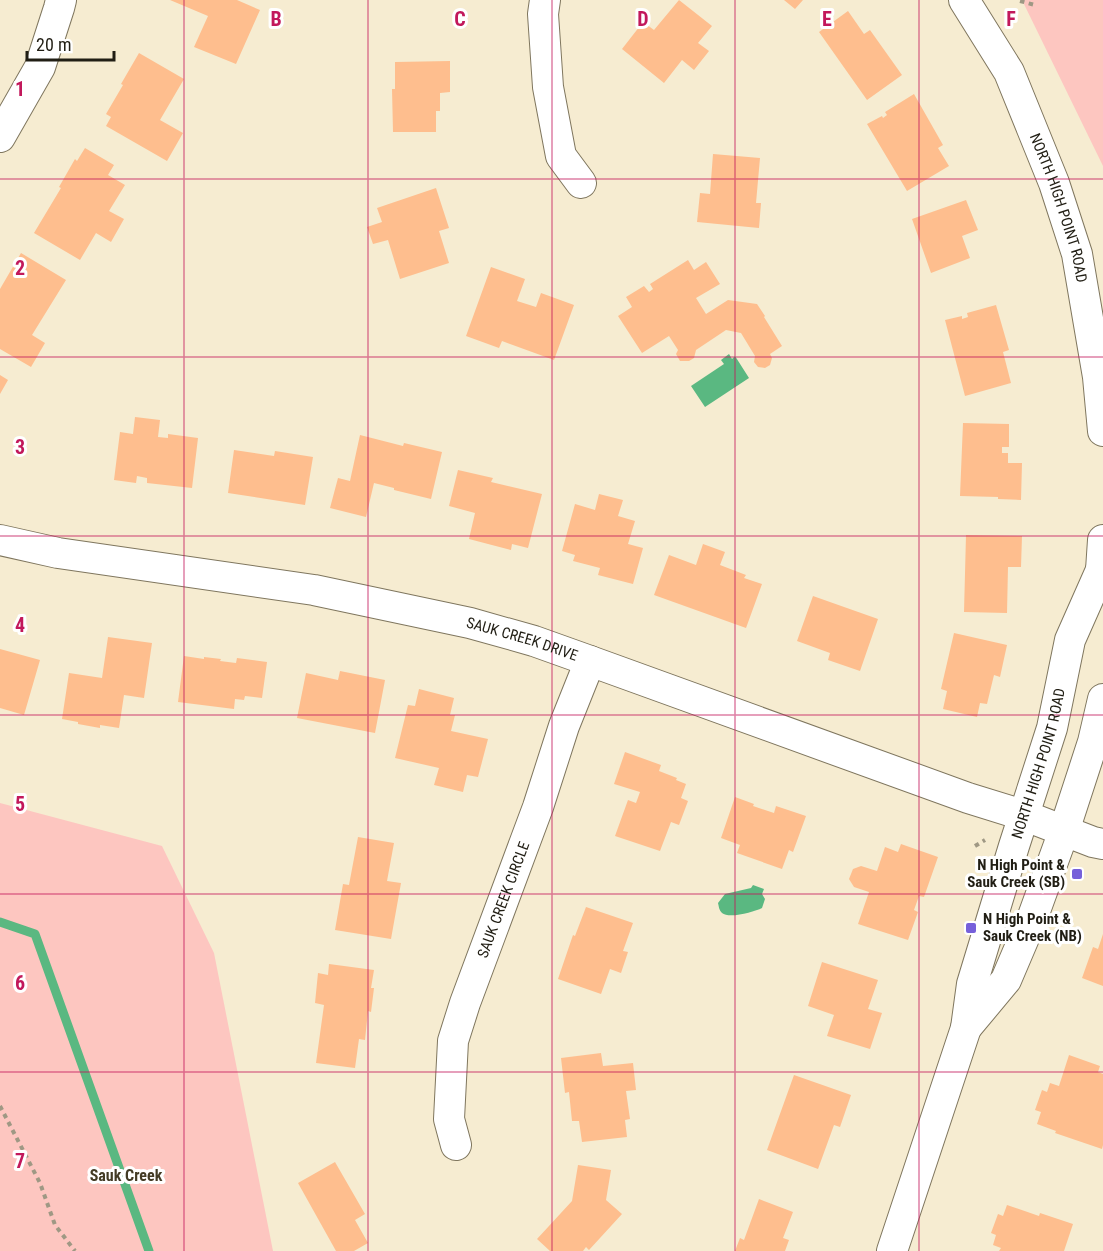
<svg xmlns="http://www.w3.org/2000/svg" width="1103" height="1251" viewBox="0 0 1103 1251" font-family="'Roboto Condensed',sans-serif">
<rect width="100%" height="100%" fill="#f6ecd1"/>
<path fill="#fdc6c0" d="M 1022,0 L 1103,0 L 1103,166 Z
M 0,803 L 162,846 L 214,953 L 273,1251 L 0,1251 Z"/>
<path fill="#5ab881" d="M 729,354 L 732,359 L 735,356 L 749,378 L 705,407 L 691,386 L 724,364 L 721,360 Z
M 753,885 L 764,889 L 762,894 L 765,899 L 762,908 C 754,912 729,919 722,913 C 719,910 719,907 718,903 L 725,894 L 751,888 Z"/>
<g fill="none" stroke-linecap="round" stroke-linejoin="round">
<path stroke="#5ab881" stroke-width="9" d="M 0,922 L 35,934 L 149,1251"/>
</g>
<path fill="#febe8e" d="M 170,0 L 237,0 L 260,10 L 236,64 L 194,47 L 208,16 Z
M 679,0 L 712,26 L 698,43 L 709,51 L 694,70 L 682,60 L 664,83 L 622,49 L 643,22 L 654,30 Z
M 784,0 L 803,0 L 795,9 Z
M 848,11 L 864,34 L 870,30 L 902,75 L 867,100 L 819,32 Z
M 139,53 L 184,79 L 160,120 L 183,133 L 167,161 L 106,126 L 111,117 L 106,114 L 123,85 L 121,84 Z
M 450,61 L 450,92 L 440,93 L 440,111 L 436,111 L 436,132 L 393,132 L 392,89 L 395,89 L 395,62 Z
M 914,94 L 943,145 L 938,148 L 949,166 L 907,191 L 867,124 L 882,116 L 883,118 L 887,115 L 885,112 Z
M 85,148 L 114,165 L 108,175 L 125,185 L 109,211 L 124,219 L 111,242 L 96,233 L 80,260 L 34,233 L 61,188 L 59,187 L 75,159 L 77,161 Z
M 713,154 L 760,158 L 756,203 L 761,203 L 759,228 L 697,222 L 700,193 L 710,194 Z
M 436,188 L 449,228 L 439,231 L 449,263 L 400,279 L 388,240 L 373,244 L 367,227 L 382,222 L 377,208 Z
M 966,200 L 978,230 L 962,236 L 970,258 L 931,273 L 912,219 Z
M 21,253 L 66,280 L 32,335 L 45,343 L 31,367 L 0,349 L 0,289 Z
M 688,260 L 694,270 L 706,262 L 720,284 L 696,298 L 706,314 L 728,300 L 757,304 L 765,316 L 764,317 L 782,346 L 770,354 L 772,358 L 770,365 L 765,368 L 758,367 L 754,362 L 755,356 L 741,333 L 726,330 L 696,350 L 694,358 L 689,361 L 680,361 L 676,354 L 678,350 L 669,336 L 642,353 L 618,316 L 632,307 L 626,297 L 644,286 L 649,292 L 653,289 L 650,284 Z
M 491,267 L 525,279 L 517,301 L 536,307 L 541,293 L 574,305 L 554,360 L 502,341 L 499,348 L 466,336 Z
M 996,305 L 1009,350 L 1003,352 L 1011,383 L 965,396 L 945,320 L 962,316 L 962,319 L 968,317 L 967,313 Z
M 0,375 L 8,380 L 0,394 Z
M 135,417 L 160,420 L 158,437 L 168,438 L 168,434 L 198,438 L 192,488 L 147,483 L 147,478 L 137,476 L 136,483 L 114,480 L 120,432 L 133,434 Z
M 963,423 L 1009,424 L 1009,447 L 1002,447 L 1002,453 L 1008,453 L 1008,463 L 1022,463 L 1021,500 L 998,499 L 998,497 L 960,496 Z
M 360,435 L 403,446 L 404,443 L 442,452 L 431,499 L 394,490 L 394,488 L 374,483 L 366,517 L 330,508 L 338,478 L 350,481 Z
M 234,450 L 274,456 L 275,451 L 313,457 L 305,505 L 228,493 Z
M 458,470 L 493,478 L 491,482 L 542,494 L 528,548 L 512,544 L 511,550 L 469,539 L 475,513 L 449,506 Z
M 599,494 L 623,500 L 618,516 L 635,521 L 628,544 L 643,548 L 633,584 L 598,575 L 600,568 L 573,561 L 575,555 L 562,551 L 575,504 L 595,510 Z
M 966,535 L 1022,536 L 1021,567 L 1008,567 L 1007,613 L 964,612 Z
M 703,544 L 725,552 L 720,565 L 746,575 L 744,578 L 762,584 L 746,628 L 654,595 L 669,555 L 696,565 Z
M 813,596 L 878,619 L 860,671 L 828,660 L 830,653 L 797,641 Z
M 954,633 L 1007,645 L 1000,677 L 994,675 L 987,704 L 980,703 L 977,717 L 943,709 L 947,691 L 941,689 Z
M 108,637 L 152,643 L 144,698 L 124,695 L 119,728 L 100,725 L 100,728 L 78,724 L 78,722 L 62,719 L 69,673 L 102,678 Z
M 0,649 L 40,660 L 24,715 L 0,708 Z
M 184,656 L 204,659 L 204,657 L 221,659 L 220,661 L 236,663 L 237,658 L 267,662 L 262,698 L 245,696 L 244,700 L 235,699 L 234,709 L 178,702 Z
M 340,671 L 385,680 L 375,733 L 297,718 L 306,673 L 338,680 Z
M 419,689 L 454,698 L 450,715 L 455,715 L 451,731 L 488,739 L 478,777 L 467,775 L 463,792 L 434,785 L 439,768 L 395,758 L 408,705 L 415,706 Z
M 625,752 L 661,765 L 659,771 L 677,778 L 676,780 L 686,784 L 681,798 L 688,801 L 679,825 L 671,822 L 660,851 L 615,836 L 628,800 L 636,803 L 640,792 L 614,784 Z
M 735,797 L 754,804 L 753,806 L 774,813 L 776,806 L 806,816 L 793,852 L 789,850 L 782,869 L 737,853 L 740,845 L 721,838 Z
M 358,837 L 394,843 L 387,881 L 401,883 L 391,939 L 335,930 L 343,884 L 349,885 Z
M 901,844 L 938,857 L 924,897 L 919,896 L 914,910 L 918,912 L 908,940 L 858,924 L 869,892 L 854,887 L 849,879 L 853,869 L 861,866 L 877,871 L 885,847 L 898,852 Z
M 586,907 L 633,923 L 623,951 L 628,952 L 621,973 L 610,969 L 601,994 L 558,979 L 573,935 L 575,936 Z
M 1103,934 L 1103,986 L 1082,978 L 1093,947 L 1098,949 Z
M 822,962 L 878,980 L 868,1009 L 882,1013 L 870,1049 L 827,1036 L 834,1015 L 808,1006 Z
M 329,964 L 374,970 L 371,988 L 374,988 L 371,1012 L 368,1011 L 365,1040 L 359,1039 L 355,1068 L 316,1063 L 324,1005 L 315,1003 L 318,973 L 328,975 Z
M 601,1053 L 603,1066 L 633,1063 L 636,1090 L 626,1091 L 630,1119 L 625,1120 L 627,1137 L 582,1142 L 579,1121 L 572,1121 L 569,1092 L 565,1093 L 561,1058 Z
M 1069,1055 L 1100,1066 L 1098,1072 L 1103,1074 L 1103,1145 L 1102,1149 L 1055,1133 L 1056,1131 L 1037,1124 L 1041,1112 L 1035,1110 L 1042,1090 L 1047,1092 L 1050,1083 L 1059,1086 Z
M 794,1075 L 851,1095 L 840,1127 L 834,1125 L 818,1169 L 767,1150 Z
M 335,1162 L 365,1214 L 355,1220 L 368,1243 L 354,1251 L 336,1251 L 298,1183 Z
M 578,1165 L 611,1170 L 606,1200 L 622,1214 L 589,1250 L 586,1247 L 583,1251 L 550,1251 L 537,1239 L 572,1201 Z
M 759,1199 L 793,1212 L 783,1238 L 789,1240 L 785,1251 L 735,1251 L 740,1238 L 744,1240 Z
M 1007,1205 L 1039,1216 L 1040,1213 L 1073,1224 L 1064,1251 L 999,1251 L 1001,1248 L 993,1245 L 996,1235 L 991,1233 L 998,1214 L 1003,1216 Z"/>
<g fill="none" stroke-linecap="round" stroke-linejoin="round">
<g stroke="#7f765e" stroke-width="32">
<g id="minor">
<path d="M 545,0 L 543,14 L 548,87 L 561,156 L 581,183"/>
<path id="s1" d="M 964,0 L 1009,72 L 1054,183 L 1077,254 L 1098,377 L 1103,431"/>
<path d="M 0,137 L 40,67 L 59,8 L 61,0"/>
<path id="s2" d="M 0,540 L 58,553 L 314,590 L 470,623 L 534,641 L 590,661 L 968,798 L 1023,815 L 1093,842 L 1103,844"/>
<path d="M 1103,540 L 1101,570 L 1103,581"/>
<path d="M 966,1028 L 1006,980 L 1032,919 L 1064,831 L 1093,742 L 1103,699"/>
<path id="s3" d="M 456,1145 L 449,1119 L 453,1041 L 465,1003 L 538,807 L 564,726 L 590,661"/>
<path id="s4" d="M 892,1251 L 966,1028 L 972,984 L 1014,846 L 1052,728 L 1070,640 L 1101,570"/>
</g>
</g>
<path stroke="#9f9884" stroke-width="4" stroke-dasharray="4.5 4.5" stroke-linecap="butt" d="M 1020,1 L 1035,5
M 975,846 L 985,840
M 0,1106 L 40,1183 L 55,1225 L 75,1251"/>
<use href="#minor" stroke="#fff" stroke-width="30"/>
</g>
<path fill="none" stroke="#c2185b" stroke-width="1.5" stroke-opacity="0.55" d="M 184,0 L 184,1251M 368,0 L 368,1251M 552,0 L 552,1251M 735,0 L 735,1251M 919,0 L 919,1251M 0,179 L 1103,179M 0,357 L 1103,357M 0,536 L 1103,536M 0,715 L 1103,715M 0,894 L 1103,894M 0,1072 L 1103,1072"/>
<g fill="#7660da" stroke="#fff" stroke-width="2">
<rect x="1071" y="868" width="12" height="12" rx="3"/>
<rect x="965" y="922" width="12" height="12" rx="3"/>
</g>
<g text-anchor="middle" stroke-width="6" stroke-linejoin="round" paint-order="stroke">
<g font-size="15" fill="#211e14" stroke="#fff">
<text dy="5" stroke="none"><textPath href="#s1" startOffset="230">NORTH HIGH POINT ROAD</textPath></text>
<text dy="5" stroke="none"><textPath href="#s2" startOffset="532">SAUK CREEK DRIVE</textPath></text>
<text dy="5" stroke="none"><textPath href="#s4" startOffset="510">NORTH HIGH POINT ROAD</textPath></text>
<text dy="5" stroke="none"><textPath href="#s3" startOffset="255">SAUK CREEK CIRCLE</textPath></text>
</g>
<g font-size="15" font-weight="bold" fill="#211e14" stroke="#fff" text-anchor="end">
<text x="1065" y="870">N High Point &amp;<tspan x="1065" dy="17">Sauk Creek (SB)</tspan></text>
<text x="983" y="924" text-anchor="start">N High Point &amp;<tspan x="983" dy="17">Sauk Creek (NB)</tspan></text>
</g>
<g font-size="16" font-weight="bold" fill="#433b25" stroke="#fff">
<text x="126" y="1181">Sauk Creek</text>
</g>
</g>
<g font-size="20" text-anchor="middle" font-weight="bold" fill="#c2185b" stroke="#fff" stroke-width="6" stroke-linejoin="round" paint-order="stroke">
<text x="276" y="26">B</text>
<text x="460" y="26">C</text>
<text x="643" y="26">D</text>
<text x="827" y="26">E</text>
<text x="1011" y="26">F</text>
<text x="20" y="96">1</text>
<text x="20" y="275">2</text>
<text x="20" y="454">3</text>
<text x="20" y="632">4</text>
<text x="20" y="811">5</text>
<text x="20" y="990">6</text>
<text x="20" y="1168">7</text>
</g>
<path d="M27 51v9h87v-9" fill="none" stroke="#211e14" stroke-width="3"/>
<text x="36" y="51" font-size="18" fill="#211e14" stroke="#ffffff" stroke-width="4.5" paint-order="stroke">20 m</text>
</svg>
